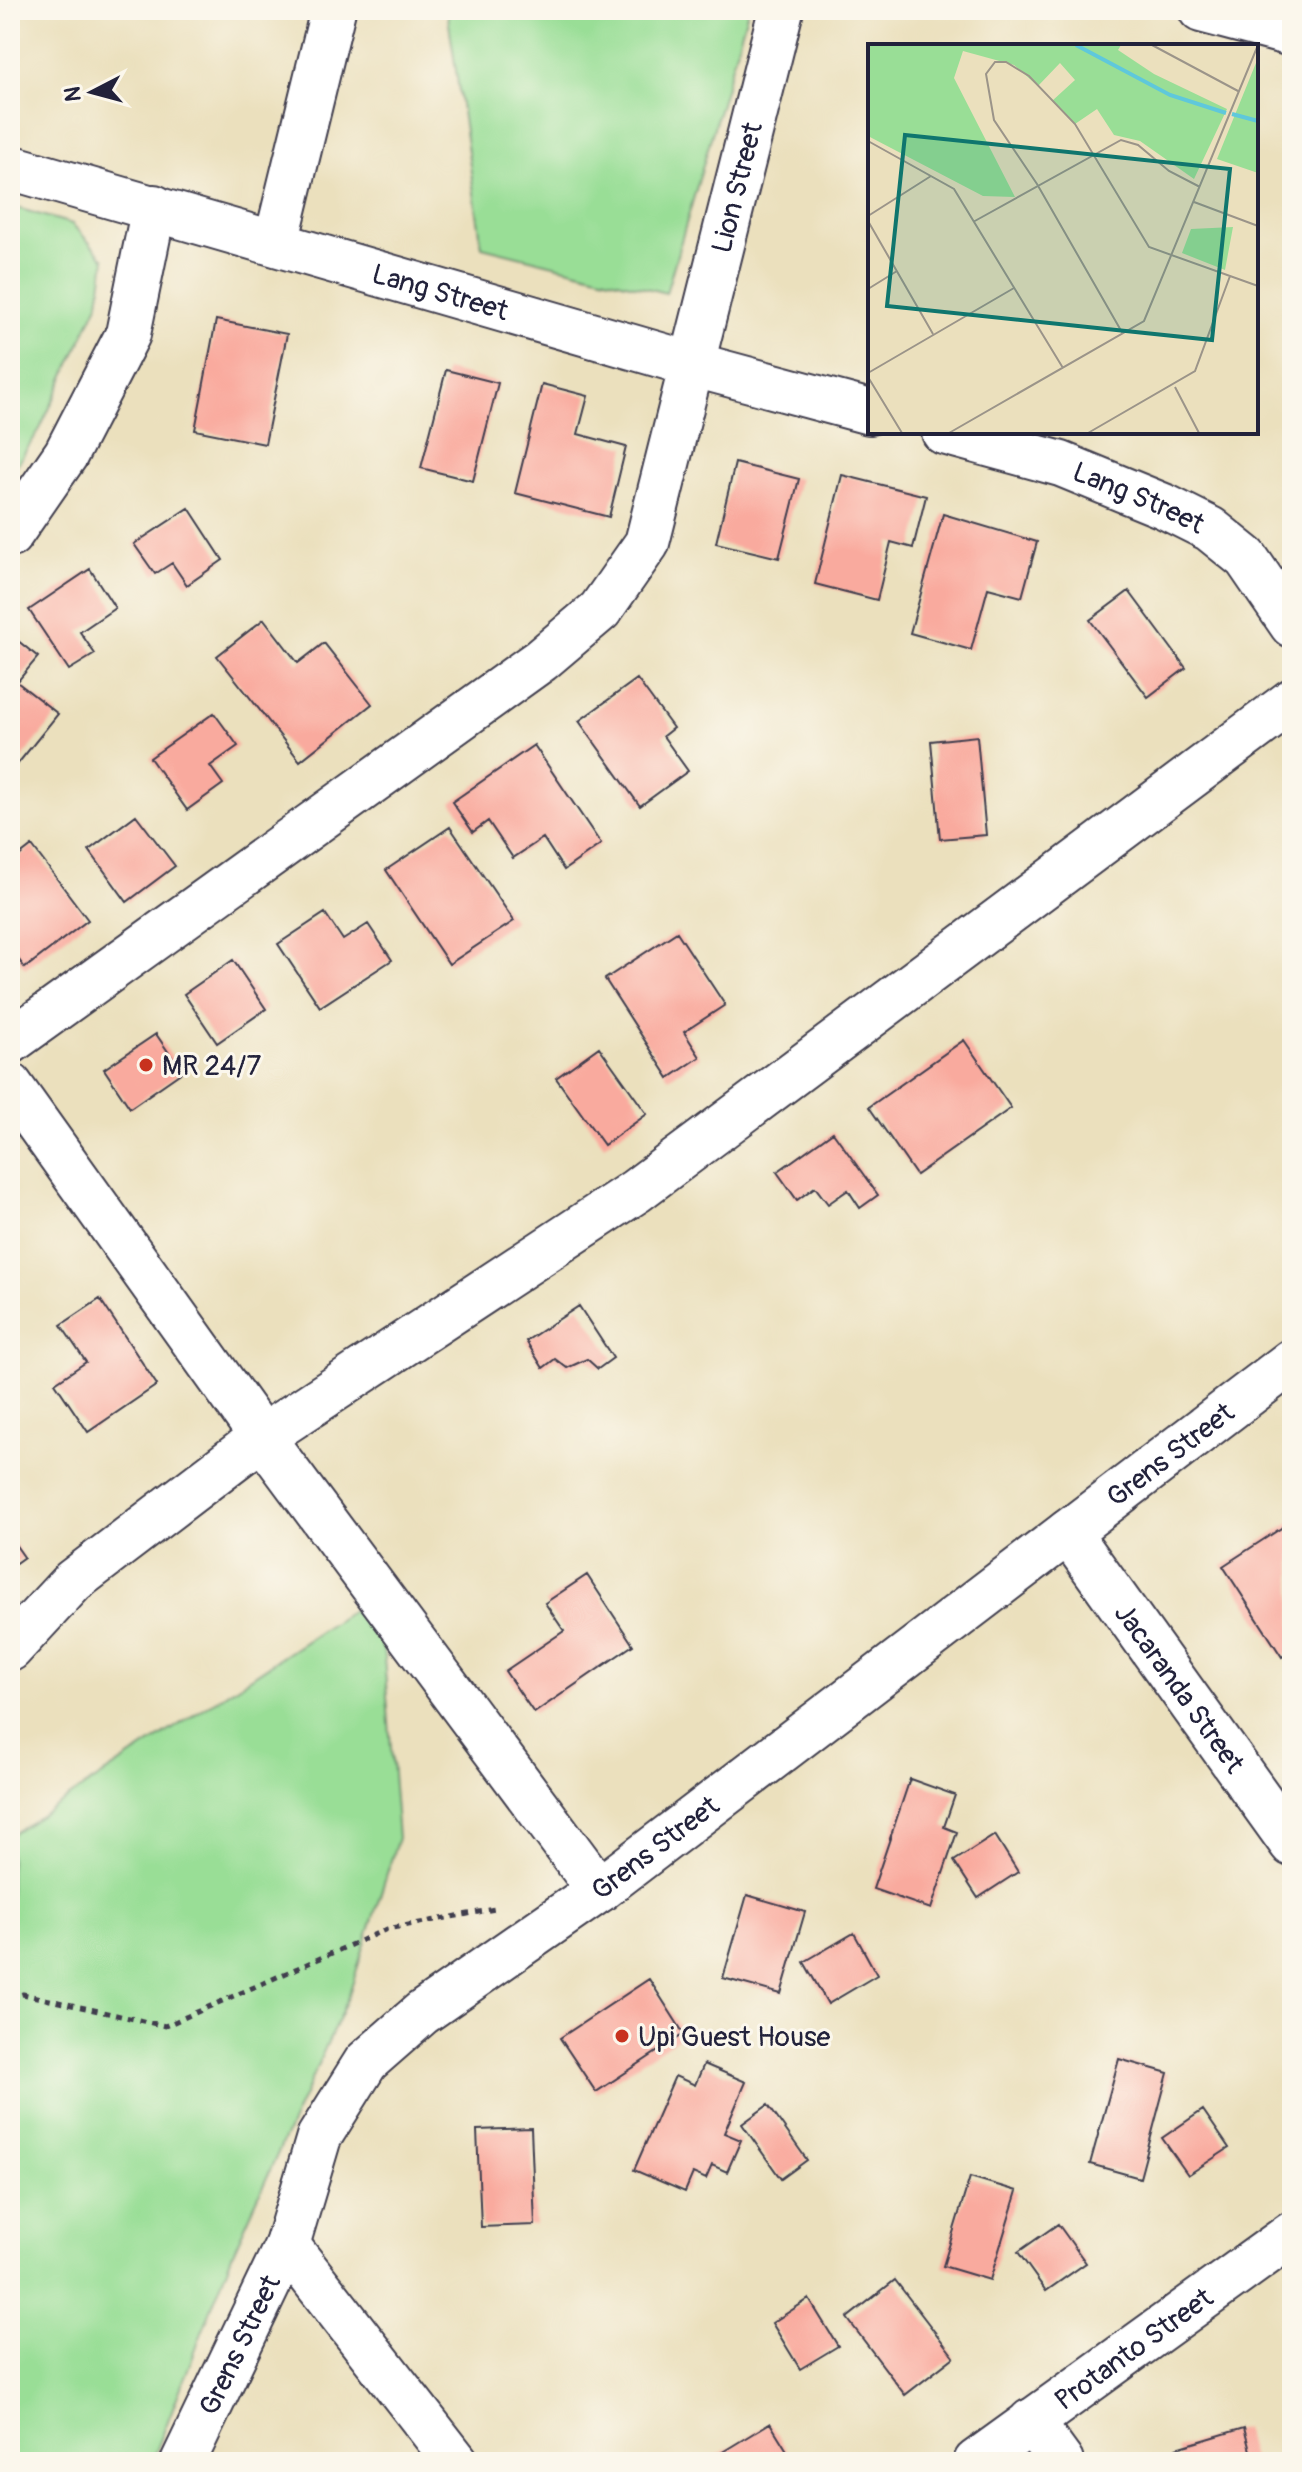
<svg xmlns="http://www.w3.org/2000/svg" width="1302" height="2472" viewBox="0 0 1302 2472" font-family="Pangolin,sans-serif">
<rect width="100%" height="100%" fill="#fbf7ec"/>
<filter id="ink" filterUnits="userSpaceOnUse"><feTurbulence type="fractalNoise" baseFrequency=".0125" numOctaves="2"/><feDisplacementMap in="SourceGraphic" scale="16" xChannelSelector="R" yChannelSelector="G"/><feConvolveMatrix kernelMatrix="1 2 1 2 8 2 1 2 1" color-interpolation-filters="sRGB"/></filter>
<filter id="wash" filterUnits="userSpaceOnUse"><feTurbulence type="fractalNoise" baseFrequency=".006" numOctaves="4" result="noise"/><feDisplacementMap in="SourceGraphic" scale="32" xChannelSelector="R" yChannelSelector="G"/><feGaussianBlur stdDeviation="1.8" result="paint"/><feColorMatrix in="noise" values="0 0 0 0 0 0 0 0 0 0 0 0 0 0 0 0 0 1.4 0 .05"/><feComposite in="paint" operator="in"/></filter>
<g filter="url(#wash)">
<rect width="100%" height="100%" fill="#ebe0bd"/>
<path fill="#99de96" stroke="#5e8068" stroke-width="2" d="M 447,10 L 748,10 L 666,293 L 482,247 Z
M 10,206 L 72,224 L 105,259 L 99,302 L 40,429 L 10,475 Z
M 379,1593 L 398,1838 L 349,1995 L 232,2255 L 152,2462 L 10,2462 L 10,1836 Z"/>
<g id="blocks">
<path fill="#f9aa9e" d="M 216,320 L 287,334 L 265,444 L 195,430 Z
M 446,370 L 498,383 L 473,481 L 421,468 Z
M 542,384 L 588,396 L 578,434 L 626,447 L 609,517 L 515,493 Z
M 735,463 L 799,479 L 779,558 L 716,543 Z
M 842,475 L 926,496 L 913,548 L 891,542 L 877,600 L 815,584 Z
M 189,508 L 223,560 L 187,585 L 172,563 L 155,574 L 134,544 Z
M 943,514 L 1037,542 L 1022,597 L 988,588 L 971,650 L 910,633 Z
M 90,569 L 115,608 L 80,632 L 95,654 L 69,670 L 29,610 Z
M 1129,591 L 1186,668 L 1148,697 L 1090,620 Z
M 264,619 L 298,663 L 324,643 L 372,704 L 300,761 L 217,656 Z
M 12,636 L 38,657 L 17,682 L 58,714 L 16,766 L 10,761 L 10,638 Z
M 637,679 L 673,728 L 663,736 L 688,771 L 640,806 L 579,721 Z
M 214,713 L 238,746 L 210,766 L 223,784 L 187,810 L 150,758 Z
M 977,736 L 986,835 L 940,839 L 931,741 Z
M 534,745 L 601,844 L 564,870 L 543,838 L 513,858 L 488,821 L 473,832 L 452,802 Z
M 136,815 L 175,866 L 127,902 L 89,850 Z
M 450,827 L 514,921 L 449,964 L 386,870 Z
M 32,846 L 88,920 L 25,968 L 10,948 L 10,863 Z
M 325,913 L 343,940 L 368,924 L 392,960 L 320,1007 L 278,944 Z
M 677,932 L 725,1005 L 684,1032 L 700,1057 L 669,1078 L 605,979 Z
M 233,960 L 266,1009 L 217,1043 L 184,994 Z
M 156,1034 L 182,1072 L 130,1108 L 104,1069 Z
M 964,1040 L 1011,1108 L 916,1175 L 869,1107 Z
M 599,1047 L 647,1114 L 604,1145 L 556,1078 Z
M 833,1132 L 878,1195 L 860,1208 L 848,1190 L 828,1204 L 815,1187 L 797,1200 L 777,1172 Z
M 100,1299 L 157,1385 L 88,1432 L 55,1383 L 86,1362 L 61,1325 Z
M 579,1306 L 613,1358 L 598,1369 L 587,1359 L 567,1368 L 555,1359 L 543,1368 L 526,1341 Z
M 1292,1521 L 1292,1650 L 1282,1657 L 1223,1566 Z
M 10,1537 L 24,1557 L 10,1567 Z
M 587,1575 L 633,1645 L 534,1713 L 505,1671 L 564,1631 L 545,1603 Z
M 910,1779 L 955,1795 L 944,1827 L 957,1832 L 931,1909 L 873,1889 Z
M 995,1835 L 1018,1872 L 978,1898 L 954,1861 Z
M 747,1895 L 805,1912 L 781,1994 L 723,1978 Z
M 854,1933 L 877,1975 L 828,2004 L 804,1962 Z
M 649,1979 L 684,2034 L 596,2092 L 560,2038 Z
M 1119,2059 L 1168,2073 L 1140,2178 L 1090,2164 Z
M 704,2064 L 746,2082 L 724,2133 L 741,2140 L 727,2172 L 712,2165 L 706,2179 L 693,2173 L 685,2192 L 634,2170 L 675,2076 L 695,2085 Z
M 768,2105 L 807,2160 L 781,2179 L 742,2124 Z
M 1203,2110 L 1229,2148 L 1188,2175 L 1162,2138 Z
M 531,2128 L 535,2225 L 481,2227 L 477,2130 Z
M 970,2177 L 1017,2191 L 990,2280 L 943,2266 Z
M 1058,2224 L 1086,2263 L 1046,2291 L 1018,2252 Z
M 895,2280 L 954,2357 L 905,2395 L 847,2318 Z
M 809,2299 L 838,2346 L 800,2369 L 772,2323 Z
M 770,2423 L 794,2462 L 713,2462 L 711,2459 Z
M 1244,2428 L 1253,2462 L 1181,2462 L 1177,2448 Z"/>
</g>
</g>
<g filter="url(#ink)">
<use href="#blocks" fill-opacity="0" stroke="#403e4e" stroke-width="2"/>
<g fill="none" stroke-linecap="round" stroke-linejoin="round">
<g stroke="#403e4e" stroke-width="48">
<g id="minor">
<path d="M 1201,10 L 1292,34"/>
<path id="s1" d="M 10,167 L 691,364 L 870,412"/>
<path d="M 276,243 L 333,10"/>
<path id="s2" d="M 944,432 L 1061,464 L 1166,507 L 1210,529 L 1246,558 L 1292,625"/>
<path d="M 10,535 L 66,454 L 128,334 L 154,207"/>
<path id="s3" d="M 10,1042 L 541,660 L 600,610 L 647,543 L 781,10"/>
<path d="M 10,1085 L 262,1437 L 599,1890"/>
<path id="s4" d="M 1068,1532 L 1292,1844"/>
<path d="M 10,1649 L 73,1581 L 262,1437 L 636,1191 L 1292,701"/>
<path d="M 287,2245 L 456,2462"/>
<path d="M 1031,2421 L 1061,2462"/>
<path id="s5" d="M 183,2462 L 287,2245 L 319,2137 L 366,2062 L 422,2013 L 599,1890 L 1292,1361"/>
<path id="s6" d="M 976,2462 L 1292,2234"/>
</g>
</g>
<path stroke="#403e4e" stroke-width="5" stroke-dasharray="6 6" stroke-linecap="butt" d="M 10,1998 L 23,1994 L 165,2026 L 387,1929 L 495,1909"/>
<use href="#minor" stroke="#fff" stroke-width="44"/>
</g>
</g>
<g fill="#c8321e" stroke="#fbf7ec" stroke-width="3">
<circle cx="146" cy="1065" r="8"/>
<circle cx="622" cy="2036" r="8"/>
</g>
<g text-anchor="middle" stroke-width="6" stroke-linejoin="round" paint-order="stroke">
<g font-size="28" fill="#22223b" stroke="#fbf7ec">
<text dy="10" stroke="none"><textPath href="#s3" startOffset="1180">Lion Street</textPath></text>
<text dy="10" stroke="none"><textPath href="#s1" startOffset="448">Lang Street</textPath></text>
<text dy="10" stroke="none"><textPath href="#s2" startOffset="206">Lang Street</textPath></text>
<text dy="10" stroke="none"><textPath href="#s5" startOffset="1450">Grens Street</textPath></text>
<text dy="10" stroke="none"><textPath href="#s4" startOffset="192">Jacaranda Street</textPath></text>
<text dy="10" stroke="none"><textPath href="#s5" startOffset="802">Grens Street</textPath></text>
<text dy="10" stroke="none"><textPath href="#s5" startOffset="130">Grens Street</textPath></text>
<text dy="10" stroke="none"><textPath href="#s6" startOffset="194">Protanto Street</textPath></text>
</g>
<g font-size="28" fill="#22223b" stroke="#fbf7ec" text-anchor="start">
<text x="162" y="1075">MR 24/7</text>
<text x="638" y="2046">Upi Guest House</text>
</g>
</g>
<g transform="translate(868 44)">
<rect width="390" height="390" fill="#ebe0bd"/>
<path d="M 0,1 L 253,1 L 250,6 L 286,30 L 359,65 L 326,135 L 272,97 L 246,91 L 229,65 L 207,80 L 184,57 L 207,36 L 192,19 L 170,42 L 146,21 L 95,7 L 86,34 L 147,153 L 115,152 L 0,92 ZM 390,14 L 390,129 L 349,115 ZM 365,183 L 357,226 L 314,209 L 323,185 Z" fill="#99de96"/>
<path fill="none" stroke="#5fc8db" stroke-width="4" d="M 208,1 L 302,51 L 358,69M 364,70 L 390,77"/>
<path fill="none" stroke="#9b9489" stroke-width="2" d="M 284,1 L 370,47M 0,97 L 86,145 L 195,324M 326,158 L 390,182M 0,172 L 63,132M 0,177 L 65,290M 105,178 L 253,96 L 270,101 L 301,127 L 332,143M 0,245 L 29,227M 255,290 L 169,140 L 126,76 L 118,30 L 127,18 L 138,18 L 161,32 L 207,80 L 281,203 L 390,242M 0,329 L 146,244M 390,330 L 390,365M 0,333 L 34,389M 307,343 L 331,389M 81,389 L 276,277 L 390,1M 220,389 L 327,327 L 362,232"/>
<path fill="#0f766e" fill-opacity="0.15" stroke="#0f766e" stroke-width="4" d="M 37,91 L 362,125 L 344,296 L 19,262 Z"/>
<rect width="390" height="390" fill="none" stroke="#22223b" stroke-width="4"/>
</g>
<rect width="1302" height="2472" fill="none" stroke="#fbf7ec" stroke-width="40"/>
<g transform="translate(92 92) rotate(264)" stroke="#fbf7ec" stroke-width="6" paint-order="stroke">
<path d="M0-6L14 30L0 20L-14 30Z" fill="#22223b"/>
<text y="-12" font-size="22" font-weight="bold" text-anchor="middle" fill="#22223b">N</text>
</g>
</svg>
